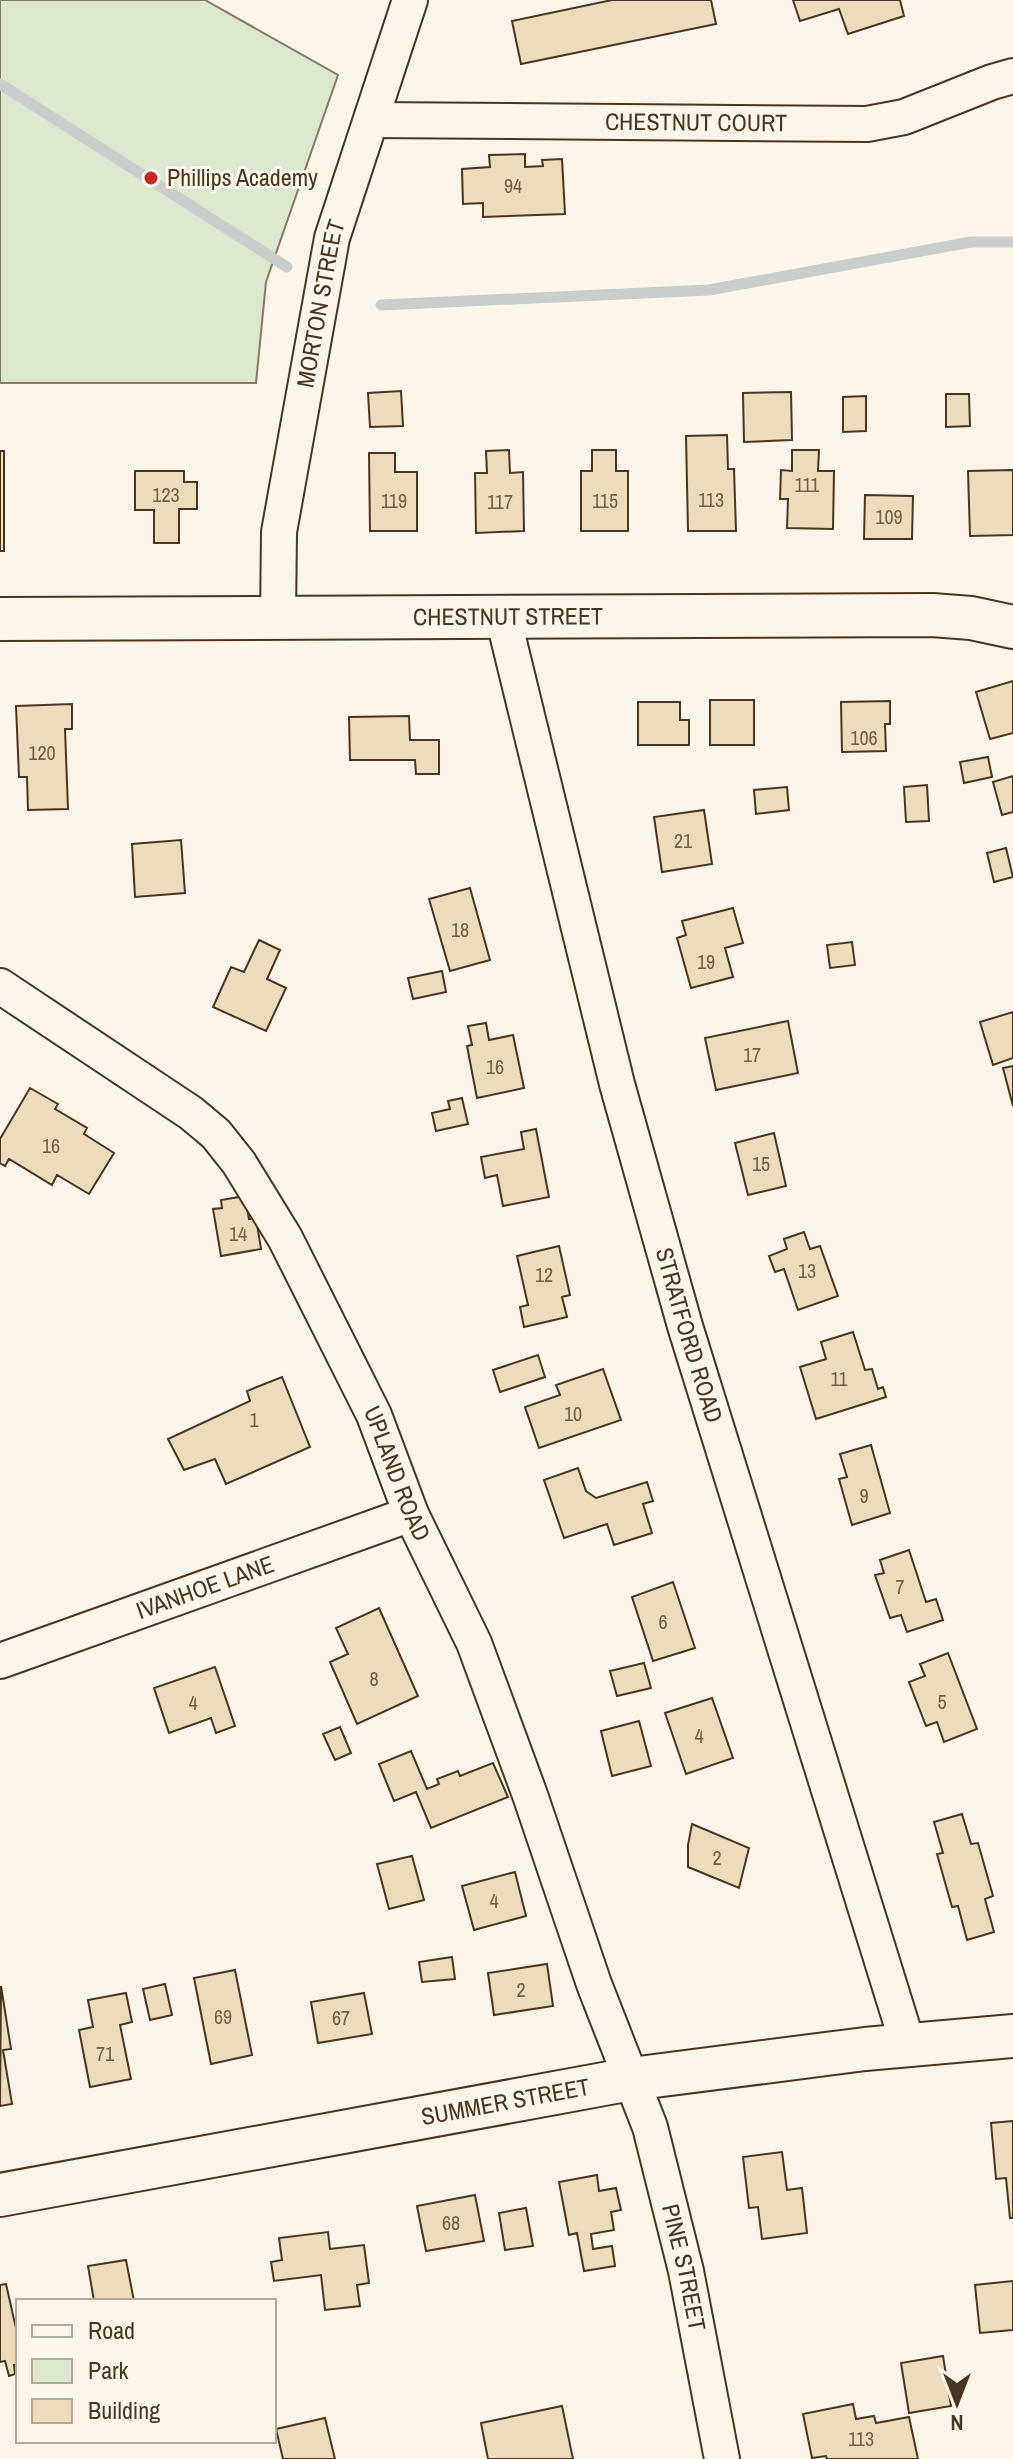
<svg xmlns="http://www.w3.org/2000/svg" width="1013" height="2459" viewBox="0 0 1013 2459" font-family="'Archivo Narrow',sans-serif">
<rect width="100%" height="100%" fill="#fbf6e9"/>
<path fill="#dce7d0" stroke="#887966" stroke-width="2" d="M 0,0 L 205,0 L 338,75 L 266,282 L 256,383 L 0,383 Z"/>
<g fill="none" stroke-linecap="round" stroke-linejoin="round">
<path stroke="#c9cecd" stroke-width="11" d="M 0,84 L 287,267
M 381,305 L 709,290 L 971,242 L 1013,242"/>
</g>
<path fill="#ecdcbc" stroke="#4a3520" stroke-width="2" d="M 612,0 L 711,0 L 716,24 L 521,64 L 512,21 Z
M 793,0 L 900,0 L 904,16 L 848,34 L 839,9 L 800,21 Z
M 525,154 L 525,167 L 543,166 L 542,160 L 562,159 L 565,214 L 483,217 L 483,203 L 463,204 L 462,169 L 490,167 L 489,155 Z
M 401,391 L 403,426 L 370,427 L 368,393 Z
M 791,392 L 792,440 L 744,442 L 743,393 Z
M 946,394 L 969,394 L 970,426 L 946,427 Z
M 866,396 L 866,431 L 843,432 L 843,397 Z
M 727,435 L 728,469 L 734,469 L 736,531 L 688,531 L 686,436 Z
M 509,450 L 510,473 L 523,472 L 524,531 L 476,533 L 475,473 L 487,473 L 486,451 Z
M 592,450 L 616,450 L 616,471 L 628,471 L 628,531 L 581,531 L 581,471 L 592,471 Z
M 792,450 L 819,450 L 818,471 L 834,471 L 833,529 L 787,528 L 788,499 L 780,499 L 781,470 L 792,471 Z
M 0,451 L 4,451 L 4,551 L 0,551 Z
M 369,453 L 395,453 L 395,472 L 417,472 L 417,531 L 370,531 Z
M 1013,470 L 1013,535 L 970,536 L 968,471 Z
M 135,471 L 184,471 L 184,482 L 197,482 L 197,509 L 179,509 L 179,543 L 154,543 L 154,510 L 135,510 Z
M 865,495 L 913,496 L 912,539 L 864,539 Z
M 1013,681 L 1013,733 L 990,739 L 976,692 Z
M 710,700 L 754,700 L 754,745 L 710,745 Z
M 890,701 L 890,724 L 885,724 L 886,751 L 842,752 L 841,702 Z
M 638,702 L 680,702 L 680,720 L 689,720 L 689,745 L 638,745 Z
M 72,704 L 72,729 L 65,729 L 68,809 L 28,810 L 27,777 L 19,777 L 16,706 Z
M 409,716 L 410,740 L 439,740 L 439,774 L 416,774 L 415,760 L 350,760 L 349,717 Z
M 988,757 L 992,777 L 964,783 L 960,762 Z
M 1013,776 L 1013,812 L 1002,815 L 993,782 Z
M 927,785 L 929,821 L 906,822 L 904,787 Z
M 787,787 L 789,810 L 756,814 L 754,790 Z
M 704,810 L 712,864 L 662,872 L 654,817 Z
M 181,840 L 185,893 L 135,897 L 132,844 Z
M 1006,848 L 1013,877 L 994,882 L 987,853 Z
M 470,888 L 490,960 L 450,971 L 429,899 Z
M 733,908 L 743,943 L 725,948 L 733,977 L 691,988 L 677,938 L 686,935 L 682,921 Z
M 259,940 L 280,950 L 267,979 L 286,988 L 266,1031 L 213,1007 L 231,967 L 244,972 Z
M 852,942 L 855,965 L 830,968 L 827,945 Z
M 442,971 L 446,992 L 413,999 L 408,978 Z
M 1013,1012 L 1013,1058 L 993,1065 L 980,1022 Z
M 788,1021 L 798,1073 L 716,1090 L 705,1038 Z
M 486,1023 L 489,1040 L 513,1035 L 524,1088 L 477,1098 L 467,1046 L 472,1045 L 468,1026 Z
M 1013,1066 L 1013,1106 L 1003,1068 Z
M 30,1088 L 58,1104 L 55,1109 L 87,1128 L 84,1134 L 114,1153 L 89,1194 L 57,1175 L 52,1185 L 9,1159 L 5,1166 L 0,1163 L 0,1139 Z
M 462,1098 L 468,1124 L 436,1131 L 432,1113 L 450,1109 L 448,1101 Z
M 536,1129 L 549,1197 L 503,1206 L 497,1175 L 485,1178 L 481,1157 L 524,1149 L 521,1132 Z
M 774,1133 L 786,1186 L 748,1195 L 735,1143 Z
M 245,1196 L 249,1219 L 256,1218 L 261,1249 L 221,1256 L 213,1209 L 222,1208 L 221,1200 Z
M 804,1232 L 810,1249 L 820,1246 L 838,1296 L 798,1310 L 784,1269 L 775,1272 L 769,1256 L 787,1249 L 784,1239 Z
M 559,1246 L 570,1295 L 562,1297 L 567,1317 L 524,1327 L 520,1307 L 528,1305 L 517,1256 Z
M 853,1332 L 865,1370 L 872,1369 L 878,1389 L 883,1387 L 886,1397 L 816,1419 L 800,1367 L 826,1359 L 821,1342 Z
M 538,1355 L 545,1377 L 500,1392 L 493,1370 Z
M 603,1369 L 621,1420 L 539,1448 L 525,1407 L 560,1395 L 556,1385 Z
M 282,1377 L 310,1447 L 226,1484 L 215,1459 L 184,1470 L 168,1439 L 250,1401 L 247,1391 Z
M 871,1445 L 890,1513 L 852,1525 L 839,1479 L 847,1477 L 840,1454 Z
M 578,1468 L 586,1491 L 596,1498 L 647,1482 L 653,1501 L 643,1504 L 652,1533 L 614,1545 L 607,1524 L 564,1538 L 544,1480 Z
M 909,1550 L 926,1602 L 936,1599 L 943,1620 L 907,1632 L 901,1615 L 890,1618 L 875,1575 L 884,1573 L 880,1560 Z
M 673,1582 L 695,1648 L 653,1661 L 632,1597 Z
M 379,1608 L 418,1696 L 357,1724 L 330,1662 L 348,1654 L 336,1628 Z
M 948,1653 L 977,1729 L 944,1742 L 937,1722 L 926,1726 L 909,1682 L 925,1676 L 920,1664 Z
M 644,1663 L 651,1688 L 617,1696 L 610,1671 Z
M 215,1667 L 235,1726 L 216,1733 L 211,1718 L 169,1733 L 154,1688 Z
M 712,1698 L 733,1758 L 686,1774 L 665,1713 Z
M 639,1721 L 651,1766 L 612,1776 L 601,1731 Z
M 340,1727 L 351,1753 L 335,1760 L 323,1734 Z
M 411,1751 L 427,1789 L 439,1784 L 437,1779 L 458,1771 L 460,1776 L 493,1763 L 508,1797 L 431,1828 L 416,1792 L 394,1801 L 379,1764 Z
M 962,1814 L 971,1844 L 978,1843 L 993,1896 L 985,1899 L 994,1932 L 967,1940 L 958,1906 L 952,1907 L 937,1854 L 943,1853 L 934,1822 Z
M 692,1824 L 749,1848 L 739,1888 L 688,1867 L 688,1845 Z
M 412,1856 L 424,1900 L 389,1909 L 377,1864 Z
M 515,1872 L 526,1916 L 474,1930 L 462,1886 Z
M 452,1957 L 455,1979 L 422,1982 L 419,1962 Z
M 547,1964 L 553,2006 L 494,2015 L 488,1973 Z
M 235,1970 L 252,2055 L 211,2064 L 194,1978 Z
M 165,1984 L 172,2015 L 150,2020 L 143,1989 Z
M 1,1986 L 11,2049 L 3,2050 L 12,2104 L 0,2106 Z
M 126,1993 L 132,2022 L 120,2025 L 131,2079 L 90,2087 L 79,2030 L 93,2027 L 88,2000 Z
M 364,1993 L 372,2034 L 318,2043 L 311,2002 Z
M 1013,2121 L 1013,2218 L 1010,2218 L 1006,2178 L 996,2179 L 991,2123 Z
M 782,2152 L 787,2190 L 802,2188 L 807,2233 L 762,2239 L 758,2207 L 749,2208 L 743,2157 Z
M 597,2175 L 599,2191 L 616,2188 L 621,2210 L 611,2212 L 614,2230 L 591,2234 L 593,2249 L 612,2246 L 615,2266 L 584,2271 L 577,2233 L 569,2235 L 559,2182 Z
M 475,2195 L 484,2241 L 426,2251 L 417,2206 Z
M 526,2208 L 533,2246 L 505,2250 L 499,2213 Z
M 328,2232 L 330,2249 L 364,2245 L 369,2283 L 357,2285 L 360,2306 L 325,2310 L 321,2275 L 274,2281 L 271,2262 L 282,2260 L 279,2238 Z
M 126,2260 L 134,2301 L 94,2301 L 88,2266 Z
M 1013,2281 L 1013,2330 L 980,2333 L 975,2285 Z
M 6,2284 L 18,2337 L 18,2364 L 14,2365 L 15,2374 L 9,2376 L 5,2361 L 0,2362 L 0,2285 Z
M 943,2356 L 951,2406 L 909,2413 L 901,2363 Z
M 853,2404 L 856,2419 L 874,2416 L 876,2423 L 909,2417 L 918,2459 L 827,2459 L 826,2456 L 812,2458 L 803,2414 Z
M 562,2406 L 573,2459 L 488,2459 L 481,2423 Z
M 325,2418 L 335,2459 L 283,2459 L 276,2429 Z"/>
<g fill="none" stroke-linecap="round" stroke-linejoin="round">
<g stroke="#4a3520" stroke-width="38">
<g id="minor">
<path id="s1" d="M 372,120 L 867,124 L 904,117 L 992,82 L 1013,76"/>
<path id="s2" d="M 503,617 L 617,1084 L 685,1326 L 908,2045"/>
<path id="s3" d="M 278,618 L 279,532 L 332,238 L 410,0"/>
<path id="s4" d="M 0,986 L 191,1113 L 216,1134 L 239,1163 L 285,1238 L 374,1415 L 411,1514 L 474,1643 L 530,1795 L 594,1984 L 650,2127 L 686,2271 L 722,2459"/>
<path id="s5" d="M 0,1661 L 411,1514"/>
</g>
</g>
<g stroke="#4a3520" stroke-width="46">
<g id="tertiary">
<path id="s6" d="M 0,619 L 932,615 L 971,618 L 1013,627"/>
<path id="s7" d="M 0,2195 L 631,2079 L 865,2049 L 1013,2036"/>
</g>
</g>
<use href="#minor" stroke="#fbf6e9" stroke-width="34"/>
<use href="#tertiary" stroke="#fbf6e9" stroke-width="42"/>
</g>
<circle fill="#c62828" stroke="#fbf6e9" stroke-width="3" cx="151" cy="178" r="8"/>
<g text-anchor="middle" stroke-width="6" stroke-linejoin="round" paint-order="stroke">
<g font-size="20" fill="#725f47">
<text x="513" y="193">94</text>
<text x="807" y="492">111</text>
<text x="166" y="502">123</text>
<text x="711" y="507">113</text>
<text x="394" y="508">119</text>
<text x="605" y="508">115</text>
<text x="500" y="509">117</text>
<text x="889" y="524">109</text>
<text x="864" y="745">106</text>
<text x="42" y="760">120</text>
<text x="683" y="848">21</text>
<text x="460" y="937">18</text>
<text x="706" y="969">19</text>
<text x="752" y="1062">17</text>
<text x="495" y="1074">16</text>
<text x="51" y="1153">16</text>
<text x="761" y="1171">15</text>
<text x="238" y="1241">14</text>
<text x="807" y="1278">13</text>
<text x="544" y="1282">12</text>
<text x="839" y="1386">11</text>
<text x="573" y="1421">10</text>
<text x="254" y="1427">1</text>
<text x="864" y="1503">9</text>
<text x="900" y="1594">7</text>
<text x="663" y="1629">6</text>
<text x="374" y="1686">8</text>
<text x="942" y="1709">5</text>
<text x="193" y="1710">4</text>
<text x="699" y="1743">4</text>
<text x="717" y="1865">2</text>
<text x="494" y="1908">4</text>
<text x="521" y="1997">2</text>
<text x="223" y="2024">69</text>
<text x="341" y="2025">67</text>
<text x="105" y="2061">71</text>
<text x="451" y="2230">68</text>
<text x="861" y="2446">113</text>
</g>
<g font-size="24" fill="#4a3520" stroke="#fbf6e9">
<text dy="8" stroke="none"><textPath href="#s1" startOffset="324">CHESTNUT COURT</textPath></text>
<text dy="8" stroke="none"><textPath href="#s3" startOffset="318">MORTON STREET</textPath></text>
<text dy="8" stroke="none"><textPath href="#s6" startOffset="508">CHESTNUT STREET</textPath></text>
<text dy="8" stroke="none"><textPath href="#s2" startOffset="742">STRATFORD ROAD</textPath></text>
<text dy="8" stroke="none"><textPath href="#s4" startOffset="648">UPLAND ROAD</textPath></text>
<text dy="8" stroke="none"><textPath href="#s5" startOffset="218">IVANHOE LANE</textPath></text>
<text dy="8" stroke="none"><textPath href="#s7" startOffset="514">SUMMER STREET</textPath></text>
<text dy="8" stroke="none"><textPath href="#s4" startOffset="1494">PINE STREET</textPath></text>
</g>
<g font-size="24" fill="#4a3520" stroke="#fbf6e9" text-anchor="start">
<text x="167" y="186">Phillips Academy</text>
</g>
</g>
<rect x="16" y="2299" width="260" height="144" fill="#fbf6e9" stroke="#b4a999" stroke-width="2"/>
<rect x="32" y="2325" width="40" height="12" fill="#fbf6e9" stroke="#b4a999" stroke-width="2"/>
<text x="88" y="2339" font-size="24" fill="#4a3520">Road</text>
<rect x="32" y="2359" width="40" height="24" fill="#dce7d0" stroke="#b4a999" stroke-width="2"/>
<text x="88" y="2379" font-size="24" fill="#4a3520">Park</text>
<rect x="32" y="2399" width="40" height="24" fill="#ecdcbc" stroke="#b4a999" stroke-width="2"/>
<text x="88" y="2419" font-size="24" fill="#4a3520">Building</text>
<g transform="translate(957 2403) rotate(180)" stroke="#fbf6e9" stroke-width="6" paint-order="stroke">
<path d="M0-6L14 30L0 20L-14 30Z" fill="#4a3520"/>
<text y="-12" font-size="22" font-weight="bold" text-anchor="middle" fill="#4a3520">N</text>
</g>
</svg>
